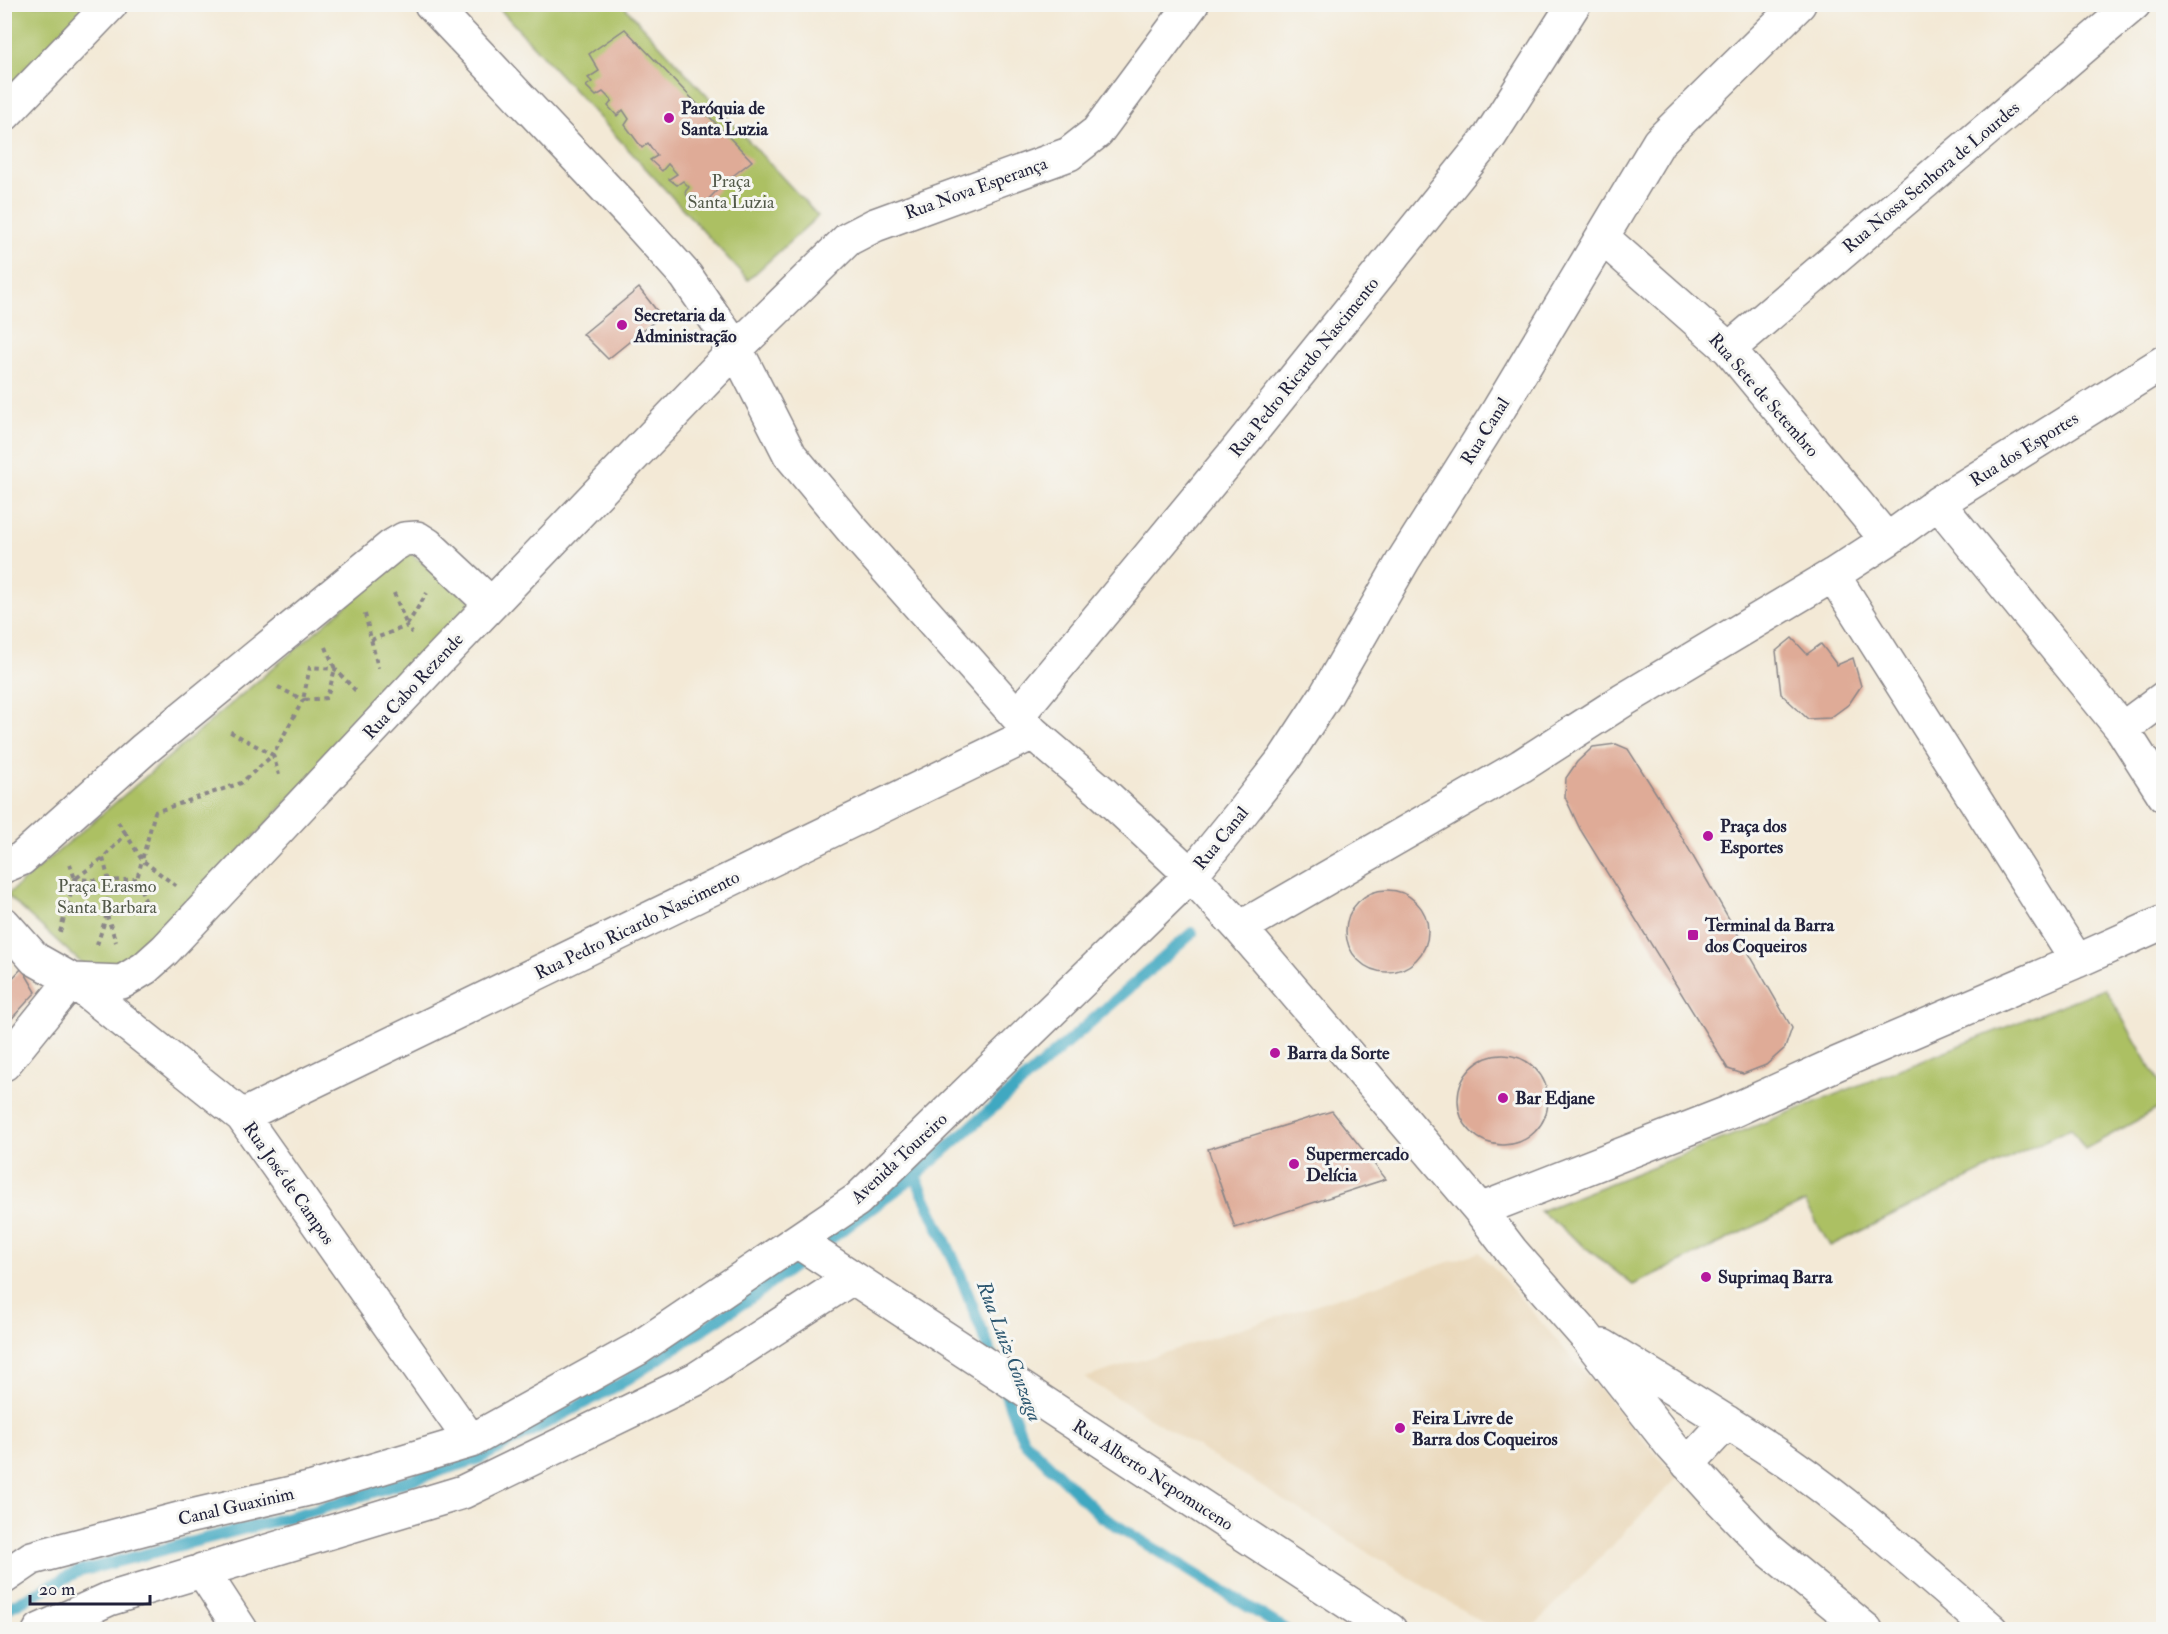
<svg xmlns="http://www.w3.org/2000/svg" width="2168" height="1634" viewBox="0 0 2168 1634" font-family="'IM FELL Double Pica',serif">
<rect width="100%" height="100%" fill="#f6f6f2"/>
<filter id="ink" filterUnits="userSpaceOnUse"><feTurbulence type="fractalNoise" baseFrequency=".0167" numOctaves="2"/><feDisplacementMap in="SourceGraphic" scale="12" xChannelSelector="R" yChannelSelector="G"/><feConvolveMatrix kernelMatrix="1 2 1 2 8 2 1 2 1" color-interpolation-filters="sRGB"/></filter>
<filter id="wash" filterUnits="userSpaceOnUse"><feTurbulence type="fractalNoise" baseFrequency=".008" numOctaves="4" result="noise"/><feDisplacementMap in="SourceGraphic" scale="24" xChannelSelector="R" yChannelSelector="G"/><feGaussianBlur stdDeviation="1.35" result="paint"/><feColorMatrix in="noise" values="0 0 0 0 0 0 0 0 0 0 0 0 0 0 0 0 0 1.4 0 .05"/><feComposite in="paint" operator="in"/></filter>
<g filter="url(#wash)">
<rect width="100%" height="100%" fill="#f3e9d6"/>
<path fill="#ead8ba" d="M 1480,1252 L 1677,1478 L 1531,1629 L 1493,1629 L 1085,1378 Z"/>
<path fill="#acc064" stroke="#677150" stroke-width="1.5" d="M 5,5 L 107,5 L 5,110 Z
M 496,5 L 623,5 L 818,216 L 748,280 Z
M 409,552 L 475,604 L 147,949 L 99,979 L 7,895 Z
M 2105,988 L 2163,1089 L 2163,1106 L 2085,1149 L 2071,1128 L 1830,1246 L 1805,1202 L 1633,1285 L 1540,1211 Z"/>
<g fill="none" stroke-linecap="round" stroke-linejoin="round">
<path stroke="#41a8c1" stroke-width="12" d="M 915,1176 L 958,1269 L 994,1362
M 1002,1384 L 1023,1440 L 1101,1516 L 1286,1630
M 4,1610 L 77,1572 L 316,1510 L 480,1458 L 620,1384 L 755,1295 L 915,1176 L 1192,933"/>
</g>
<g id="blocks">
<path fill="#dfab97" d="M 625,29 L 752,161 L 725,182 L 701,207 L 690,200 L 685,192 L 689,187 L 683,181 L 677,185 L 669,179 L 677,174 L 668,164 L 662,171 L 650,160 L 657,156 L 648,143 L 642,148 L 625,125 L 629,119 L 623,110 L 617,116 L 608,106 L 612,101 L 603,92 L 596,96 L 586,86 L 592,82 L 588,78 L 599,71 L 589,54 Z
M 639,288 L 661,316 L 608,359 L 583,334 Z
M 1792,638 L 1807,654 L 1821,644 L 1837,665 L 1853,658 L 1861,686 L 1849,704 L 1830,718 L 1808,719 L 1781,694 L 1776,651 Z
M 1616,744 L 1628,749 L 1661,801 L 1792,1028 L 1785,1048 L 1766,1065 L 1743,1074 L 1728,1069 L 1580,829 L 1565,797 L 1566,778 L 1577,762 L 1593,747 Z
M1346 931a41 41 0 1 1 82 0a41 41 0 1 1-82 0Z
M 22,968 L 36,992 L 4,1027 L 4,987 Z
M1458 1100a45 45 0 1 1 90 0a45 45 0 1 1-90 0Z
M 1332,1111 L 1386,1179 L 1235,1228 L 1208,1149 Z"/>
</g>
</g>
<g filter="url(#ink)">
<use href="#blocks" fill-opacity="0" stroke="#8a8688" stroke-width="1.5"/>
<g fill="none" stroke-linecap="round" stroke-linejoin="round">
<g stroke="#8a8688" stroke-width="36">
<path id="minor" d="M 431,4 L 632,216 L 686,276 L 736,349 L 790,455 L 855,533 L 1017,716 L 1033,733 L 1102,792 L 1191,875 L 1240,928 L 1480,1210 L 1512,1252 L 1584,1334 L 1672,1446 L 1720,1499 L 1769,1550 L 1866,1630
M 4,115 L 111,4
M 1603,238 L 1729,349 L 1887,540
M 1729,349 L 2134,4
M 1938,503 L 2122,729 L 2164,795
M 1833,575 L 2077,961
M 1017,716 L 1233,455 L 1490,136 L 1574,4
M 2122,729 L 2164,698
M 4,866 L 21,859 L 143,750 L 392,546 L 404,539 L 417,538 L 428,545 L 491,604
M 4,924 L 35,959 L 72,980 L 242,1116 L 471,1441
M 1240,928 L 1521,766 L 1622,701 L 1833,575 L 1887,540 L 1938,503 L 2164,362
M 4,1064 L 72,980 L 122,982 L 145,968 L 165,950 L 436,662 L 736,349 L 848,239 L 875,225 L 1069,154 L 1097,132 L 1192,4
M 242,1116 L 1033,733
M 1480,1210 L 1730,1112 L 1836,1064 L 2077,961 L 2164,922
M 797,1241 L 1390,1630
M 1603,1346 C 1665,1384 1728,1421 1788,1462 C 1860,1512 1925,1573 1992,1630
M 1688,1464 L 1727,1422
M 202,1570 L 241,1630
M 4,1577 L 32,1558 L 187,1517 L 313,1488 L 471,1441 L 637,1349 L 857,1200 L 1191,875 L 1243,811 L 1284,759 L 1326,695 L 1403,561 L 1499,409 L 1659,142 L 1799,4
M 40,1630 L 109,1599 L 463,1492 L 696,1379 L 852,1278"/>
</g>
<path stroke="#8a8688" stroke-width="4" stroke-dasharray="4.5 4.5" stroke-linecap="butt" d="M 394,593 L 407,626
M 365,614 L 378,668
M 407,625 L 427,593
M 371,640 L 407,626 L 412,633
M 326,647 L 335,669 L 327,698 L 303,700 L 310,667 L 335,669 L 356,691
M 278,687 L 303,700 L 273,755 L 279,775
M 118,822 L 126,834
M 70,864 L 75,879 L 103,858
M 137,879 L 109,881 L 107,914 L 147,904
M 176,886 L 142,860 L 155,812 L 241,783 L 273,755 L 227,730
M 66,911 L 107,914
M 107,915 L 116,942
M 60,932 L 75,879 L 109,881 L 103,858 L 126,834 L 142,860 L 137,879 L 149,911
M 97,945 L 107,914"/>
<use href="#minor" stroke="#fff" stroke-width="33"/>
</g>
</g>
<g fill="#b5179e" stroke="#f6f6f2" stroke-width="2">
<circle cx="669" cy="118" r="6"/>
<circle cx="622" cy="325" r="6"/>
<circle cx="1708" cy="836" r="6"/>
<rect x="1687" y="929" width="12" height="12" rx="3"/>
<circle cx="1275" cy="1053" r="6"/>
<circle cx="1503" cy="1098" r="6"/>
<circle cx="1294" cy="1164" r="6"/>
<circle cx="1706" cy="1277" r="6"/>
<circle cx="1400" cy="1428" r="6"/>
</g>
<g text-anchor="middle" stroke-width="6" stroke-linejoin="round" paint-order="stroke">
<g font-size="18" font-weight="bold" fill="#22223b" stroke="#f6f6f2" text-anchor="start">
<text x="681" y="114">Paróquia de<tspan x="681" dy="21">Santa Luzia</tspan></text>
<text x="634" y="321">Secretaria da<tspan x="634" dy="21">Administração</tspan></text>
<text x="1720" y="832">Praça dos<tspan x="1720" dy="21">Esportes</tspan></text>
<text x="1705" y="931">Terminal da Barra<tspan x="1705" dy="21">dos Coqueiros</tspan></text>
<text x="1287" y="1059">Barra da Sorte</text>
<text x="1515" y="1104">Bar Edjane</text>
<text x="1306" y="1160">Supermercado<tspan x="1306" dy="21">Delícia</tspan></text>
<text x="1718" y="1283">Suprimaq Barra</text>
<text x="1412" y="1424">Feira Livre de<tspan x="1412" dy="21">Barra dos Coqueiros</tspan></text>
</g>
<g font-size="18" fill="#22223b" stroke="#f6f6f2">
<text transform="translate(1931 177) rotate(-40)" y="6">Rua Nossa Senhora de Lourdes</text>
<text transform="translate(976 188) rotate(-20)" y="6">Rua Nova Esperança</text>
<text transform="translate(1304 367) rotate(-51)" y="6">Rua Pedro Ricardo Nascimento</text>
<text transform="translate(1764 395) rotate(49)" y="6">Rua Sete de Setembro</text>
<text transform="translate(1485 431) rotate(-58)" y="6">Rua Canal</text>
<text transform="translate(2024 449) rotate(-32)" y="6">Rua dos Esportes</text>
<text transform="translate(413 686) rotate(-47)" y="6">Rua Cabo Rezende</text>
<text transform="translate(1221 838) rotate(-51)" y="6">Rua Canal</text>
<text transform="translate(637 925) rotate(-26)" y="6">Rua Pedro Ricardo Nascimento</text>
<text transform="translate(899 1158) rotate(-43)" y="6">Avenida Toureiro</text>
<text transform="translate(289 1183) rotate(55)" y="6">Rua José de Campos</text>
<text transform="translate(1153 1475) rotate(33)" y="6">Rua Alberto Nepomuceno</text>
<text transform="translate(236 1506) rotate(-13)" y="6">Canal Guaxinim</text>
</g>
<g font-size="18" fill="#525949" stroke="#f6f6f2">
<text x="731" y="187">Praça<tspan x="731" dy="21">Santa Luzia</tspan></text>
<text x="107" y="892">Praça Erasmo<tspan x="107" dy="21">Santa Barbara</tspan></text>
</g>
<g font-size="20" font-style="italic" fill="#2e5871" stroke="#f6f6f2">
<text transform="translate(1010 1351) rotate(69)" y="7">Rua Luiz Gonzaga</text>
</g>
</g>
<rect width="2168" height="1634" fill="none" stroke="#f6f6f2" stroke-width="24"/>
<path d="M30 1595v9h120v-9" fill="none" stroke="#22223b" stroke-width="3"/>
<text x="39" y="1595" font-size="18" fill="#22223b" stroke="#f6f6f2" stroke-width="4.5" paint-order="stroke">20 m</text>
</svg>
